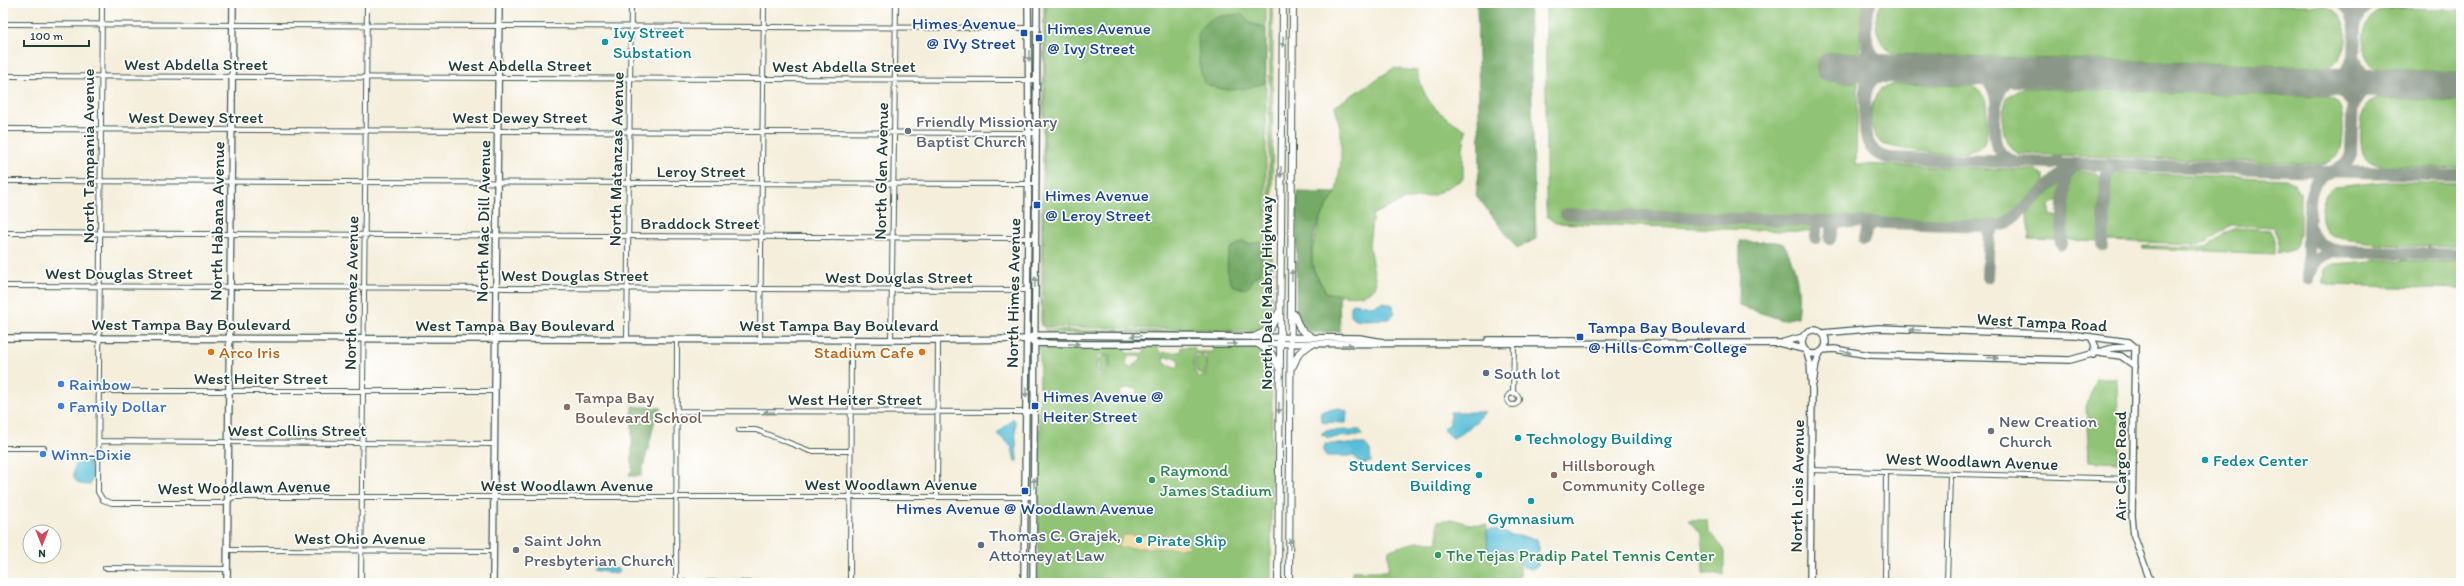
<svg xmlns="http://www.w3.org/2000/svg" width="2464" height="586" viewBox="0 0 2464 586" font-family="Itim,sans-serif">
<rect width="100%" height="100%" fill="#fff"/>
<filter id="ink" filterUnits="userSpaceOnUse"><feTurbulence type="fractalNoise" baseFrequency=".025" numOctaves="2"/><feDisplacementMap in="SourceGraphic" scale="8" xChannelSelector="R" yChannelSelector="G"/><feConvolveMatrix kernelMatrix="1 2 1 2 8 2 1 2 1" color-interpolation-filters="sRGB"/></filter>
<filter id="wash" filterUnits="userSpaceOnUse"><feTurbulence type="fractalNoise" baseFrequency=".012" numOctaves="4" result="noise"/><feDisplacementMap in="SourceGraphic" scale="16" xChannelSelector="R" yChannelSelector="G"/><feGaussianBlur stdDeviation="0.9" result="paint"/><feColorMatrix in="noise" values="0 0 0 0 0 0 0 0 0 0 0 0 0 0 0 0 0 1.4 0 .05"/><feComposite in="paint" operator="in"/></filter>
<g filter="url(#wash)">
<rect width="100%" height="100%" fill="#f4eedb"/>
<path fill="#90c374" stroke="#588054" fill-rule="evenodd" d="M 1044,3 L 1045,3 L 1041,326 Z
M 1046,3 L 1266,3 L 1266,327 L 1259,330 L 1043,327 Z
M 1270,3 L 1273,3 L 1272,317 L 1268,320 Z
M 1546,3 L 1863,3 L 1859,53 L 1830,53 L 1829,81 L 1858,83 L 1856,164 L 2036,170 L 2044,175 L 2044,183 C 2035,198 2009,221 1991,222 L 1565,210 L 1565,218 L 1808,225 L 1813,232 L 1555,223 L 1547,216 L 1546,207 Z
M 1882,3 L 2322,5 C 2351,10 2355,57 2328,67 L 1895,54 C 1877,46 1870,20 1882,3 Z
M 2389,8 L 2461,9 L 2461,72 L 2378,69 C 2359,63 2360,28 2372,16 C 2377,11 2383,10 2389,8 Z
M 1394,68 L 1417,71 C 1426,106 1437,112 1466,130 L 1463,149 L 1463,179 L 1434,195 L 1405,200 L 1373,214 L 1369,245 L 1376,284 C 1367,302 1343,294 1326,293 L 1313,268 L 1312,250 L 1323,212 L 1336,193 L 1341,161 L 1341,132 L 1335,106 Z
M 1895,84 L 1972,86 C 1986,94 1987,102 1987,117 C 1987,125 1988,136 1983,144 C 1972,161 1901,150 1882,144 C 1867,131 1868,104 1880,89 Z
M 2023,88 L 2328,97 C 2332,99 2335,100 2338,104 C 2345,111 2344,145 2339,154 C 2334,160 2327,163 2320,164 L 2020,154 C 2000,146 2000,116 2007,98 Z
M 2379,98 L 2461,101 L 2461,168 L 2381,166 C 2375,164 2369,162 2365,157 C 2358,147 2360,113 2367,104 Z
M 2076,171 L 2096,172 L 2102,179 L 2101,241 L 2066,240 L 2070,178 Z
M 2117,172 L 2286,179 L 2295,184 L 2300,192 L 2300,234 L 2297,245 L 2292,250 L 2277,254 L 2278,237 L 2274,227 L 2231,225 L 2206,242 L 2198,244 L 2107,241 L 2108,182 L 2112,175 Z
M 2062,181 L 2062,198 L 2050,205 L 2050,216 L 2056,216 L 2059,222 L 2058,240 L 2029,239 L 2028,213 Z
M 2391,181 L 2461,183 L 2461,247 C 2435,246 2342,248 2326,231 C 2318,217 2321,197 2334,187 Z
M 2237,228 L 2271,230 L 2274,237 L 2274,254 L 2142,248 L 2144,246 L 2206,247 L 2227,232 Z
M 2384,260 L 2461,262 L 2461,289 L 2328,285 L 2323,282 L 2324,271 L 2333,264 Z
M 1045,330 L 1255,332 L 1255,334 L 1056,333 Z
M 1040,346 L 1124,347 L 1126,353 L 1144,353 L 1145,347 L 1158,347 L 1160,353 L 1180,352 L 1181,347 L 1194,347 L 1196,352 L 1213,352 L 1214,350 L 1211,347 L 1255,347 L 1272,361 L 1271,583 L 1038,583 ZM 1101,354 L 1110,355 L 1110,370 L 1102,377 L 1097,374 L 1096,360 ZM 1194,354 L 1203,353 L 1207,357 L 1207,376 L 1200,377 L 1194,371 ZM 1135,356 L 1141,357 L 1141,360 L 1131,368 L 1126,363 L 1128,357 ZM 1163,357 L 1176,357 L 1179,361 L 1178,368 L 1164,363 ZM 1125,388 L 1137,388 L 1137,398 L 1124,400 L 1120,397 L 1120,393 Z
M 1102,356 L 1109,356 L 1109,369 L 1102,375 L 1099,373 L 1098,360 Z
M 1196,356 L 1203,356 L 1206,359 L 1205,375 L 1196,371 Z
M 2096,378 L 2117,378 L 2119,463 L 2089,461 L 2086,407 Z
M 1452,519 L 1469,524 L 1487,525 L 1487,559 L 1494,560 L 1503,550 L 1507,550 L 1520,561 L 1520,574 L 1516,583 L 1352,583 L 1352,571 L 1388,571 L 1389,550 L 1416,542 L 1438,542 L 1438,521 Z
M 1688,520 L 1707,520 L 1708,531 L 1724,549 L 1724,575 L 1703,573 L 1702,535 Z"/>
<path fill="#74a966" stroke="#4a734d" d="M 1477,3 L 1529,3 L 1536,239 L 1517,248 L 1476,195 L 1480,166 Z
M 1241,14 L 1252,24 L 1261,26 L 1266,30 L 1265,83 C 1241,90 1227,94 1204,83 L 1199,65 L 1198,33 C 1207,15 1223,16 1241,14 Z
M 1297,192 L 1336,193 C 1322,213 1306,242 1313,268 C 1315,276 1322,285 1326,293 L 1339,294 L 1340,331 L 1313,333 L 1302,327 L 1296,315 Z
M 1243,241 L 1248,244 L 1259,242 L 1262,244 L 1261,273 L 1252,279 L 1250,286 L 1244,289 L 1232,285 C 1226,275 1226,261 1230,249 Z
M 1740,241 L 1777,242 L 1784,244 C 1797,268 1801,291 1797,317 L 1783,320 L 1739,306 Z
M 632,406 L 661,408 L 656,416 L 641,476 L 630,476 L 629,473 L 632,471 Z"/>
<path fill="#eeda9e" stroke="#868c69" d="M 1123,535 L 1183,535 L 1189,548 L 1118,548 Z"/>
<path fill="#59bed7" stroke="#3c7e86" d="M 1383,302 L 1393,305 L 1394,313 L 1390,319 L 1358,320 L 1351,316 L 1351,307 L 1353,303 L 1371,306 Z
M 1340,408 L 1347,411 L 1346,423 L 1322,422 L 1321,411 Z
M 1450,412 L 1485,412 L 1469,429 L 1453,438 L 1443,429 L 1450,424 Z
M 1013,418 L 1015,421 L 1017,461 L 1015,461 C 1010,439 1011,447 997,434 Z
M 1350,430 L 1360,430 L 1362,435 L 1328,438 L 1321,434 L 1325,431 Z
M 1325,444 L 1365,444 L 1370,450 L 1371,462 L 1361,464 L 1354,456 L 1326,456 L 1323,451 Z
M 89,459 L 93,476 L 90,485 L 80,484 C 71,480 73,468 78,460 Z
M 1492,529 L 1512,535 L 1537,539 L 1539,548 L 1538,566 L 1531,569 L 1523,567 L 1519,557 L 1505,548 L 1501,549 L 1494,558 L 1489,557 L 1487,531 Z
M 598,566 L 618,569 L 619,572 L 616,574 L 594,570 Z"/>
<g fill="none" stroke-linecap="round" stroke-linejoin="round">
<path stroke="#8a9688" stroke-width="12" d="M 1870,3 C 1862,26 1864,60 1891,69
M 2355,27 L 2359,14 L 2371,3
M 2355,59 C 2362,89 2399,83 2422,84
M 1891,69 C 1883,72 1875,76 1870,83 C 1864,91 1865,101 1865,110 C 1864,131 1864,153 1889,158 L 2461,175
M 1928,71 C 1954,72 1993,66 1996,101
M 2284,80 C 2308,81 2343,89 2353,59
M 2323,83 L 2342,90 L 2352,106
M 1866,91 L 1867,45
M 2353,106 L 2365,90 L 2383,85
M 2015,161 C 2008,160 2002,156 1998,149 C 1990,133 1994,87 2011,78 C 2026,70 2050,75 2066,75
M 1566,214 L 1992,226 L 2005,224 L 2014,218 L 2067,169 L 2077,165
M 1816,221 L 1816,238
M 2310,228 L 2319,244 L 2336,251
M 1830,239 L 1833,226 L 1837,222
M 1864,239 L 1867,229 L 1873,223
M 2061,244 L 2066,176 L 2070,167
M 2103,245 L 2106,176 L 2111,168 L 2120,165
M 2309,273 L 2317,259 L 2333,251 L 2461,255
M 1987,277 L 1989,233 L 1996,226
M 2308,279 C 2309,258 2305,199 2315,184 C 2325,169 2346,173 2351,154 L 2355,27 L 2351,12 L 2342,3"/>
<path stroke="#8a9688" stroke-width="29" d="M 1830,67 L 2461,86"/>
</g>
</g>
<g filter="url(#ink)">
<g fill="none" stroke-linecap="round" stroke-linejoin="round">
<g stroke="#3f584d" stroke-width="6">
<path id="street" d="M 102,3 L 98,492 L 103,500 L 112,503 L 223,503 L 234,497 L 1034,497
M 3,24 L 1038,28
M 3,76 L 1037,80
M 3,129 L 1037,133
M 3,181 L 1036,184
M 3,233 L 1036,238
M 3,286 L 1028,290
M 627,339 L 631,3
M 677,339 L 676,582 L 750,583
M 760,339 L 764,3
M 891,340 L 896,3
M 99,391 L 495,391
M1507 399a6 6 0 1 1 12 0a6 6 0 1 1-12 0Z
M 1513,394 L 1514,342
M 676,411 L 1034,412
M 739,430 L 756,430 L 810,451 L 849,451
M 99,441 L 494,444
M 3,448 L 44,448
M 1811,470 L 2133,479
M 937,497 L 938,340
M 227,550 L 493,551
M 105,568 L 227,569
M 361,583 L 367,3
M 850,583 L 851,340
M 1885,583 L 1886,472
M 1947,583 L 1950,474"/>
</g>
<g stroke="#3f584d" stroke-width="8">
<path id="secondary" d="M1802 342a12 12 0 1 1 24 0a12 12 0 1 1-24 0Z
M 1823,333 L 1878,328 L 2076,335 L 2129,342 L 2135,347
M 2091,337 L 2095,345 L 2093,355
M 3,338 L 938,340 L 1027,339 L 1035,335 L 1359,338 L 1383,342
M 1027,339 L 1035,343 L 1088,344 L 1779,343 L 1803,349
M 1488,340 L 1575,340
M 1784,342 L 1803,337
M 2135,347 L 2132,516 L 2134,536 L 2151,583
M 1823,350 L 1834,349 L 1869,355 L 2070,360 L 2113,348 L 2135,347
M 1807,353 L 1810,363 L 1812,390 L 1810,583
M 2099,353 L 2121,356 L 2135,366
M 1813,384 L 1816,363 L 1820,353
M 227,583 L 233,3
M 493,583 L 499,3
M 1024,583 L 1029,133 L 1028,3
M 1033,583 L 1037,3"/>
</g>
<g stroke="#3f584d" stroke-width="8">
<path id="primary" d="M 1294,314 L 1300,329 L 1312,337
M 1254,337 L 1270,329 L 1279,312
M 1258,344 L 1271,353 L 1279,368
M 1293,366 L 1299,353 L 1310,345
M 1278,583 L 1283,3
M 1289,583 L 1293,3"/>
</g>
<use href="#street" stroke="#fff" stroke-width="4"/>
<use href="#secondary" stroke="#fff" stroke-width="5.5"/>
<use href="#primary" stroke="#fff" stroke-width="6"/>
</g>
<defs><path id="oneway-solid" d="M-6-.8H1V-3.2L6.5 0L1 3.2V.8H-6Z"/></defs>
<g fill="#8f9e9a">
<use href="#oneway-solid" transform="translate(1283 42) rotate(91)"/>
<use href="#oneway-solid" transform="translate(1029 56) rotate(90)"/>
<use href="#oneway-solid" transform="translate(1281 172) rotate(90)"/>
<use href="#oneway-solid" transform="translate(1292 275) rotate(-90)"/>
<use href="#oneway-solid" transform="translate(1035 282) rotate(-89)"/>
<use href="#oneway-solid" transform="translate(1915 330) rotate(-177)"/>
<use href="#oneway-solid" transform="translate(1136 336) rotate(-180)"/>
<use href="#oneway-solid" transform="translate(1074 344) rotate(1)"/>
<use href="#oneway-solid" transform="translate(1232 344)"/>
<use href="#oneway-solid" transform="translate(1347 345) rotate(-1)"/>
<use href="#oneway-solid" transform="translate(1846 352) rotate(14)"/>
<use href="#oneway-solid" transform="translate(1993 358) rotate(2)"/>
<use href="#oneway-solid" transform="translate(1026 392) rotate(90)"/>
<use href="#oneway-solid" transform="translate(1279 408) rotate(90)"/>
<use href="#oneway-solid" transform="translate(769 412) rotate(-179)"/>
<use href="#oneway-solid" transform="translate(1034 483) rotate(-89)"/>
<use href="#oneway-solid" transform="translate(1290 544) rotate(-89)"/>
</g>
</g>
<g fill="#1a4fb4" stroke="#fff" stroke-width="1.5">
<rect x="1020" y="29" width="8" height="8" rx="2"/>
<rect x="1035" y="34" width="8" height="8" rx="2"/>
<rect x="1033" y="201" width="8" height="8" rx="2"/>
<rect x="1576" y="333" width="8" height="8" rx="2"/>
<rect x="1031" y="402" width="8" height="8" rx="2"/>
<rect x="1021" y="487" width="8" height="8" rx="2"/>
</g>
<g fill="#0f9aa8" stroke="#fff" stroke-width="1.5">
<circle cx="605" cy="42" r="4"/>
<circle cx="1518" cy="438" r="4"/>
<circle cx="2205" cy="460" r="4"/>
<circle cx="1479" cy="475" r="4"/>
<circle cx="1531" cy="501" r="4"/>
<circle cx="1139" cy="540" r="4"/>
</g>
<g fill="#6b7280" stroke="#fff" stroke-width="1.5">
<circle cx="908" cy="131" r="4"/>
<circle cx="1991" cy="431" r="4"/>
<circle cx="516" cy="550" r="4"/>
</g>
<g fill="#e8710a" stroke="#fff" stroke-width="1.5">
<circle cx="211" cy="352" r="4"/>
<circle cx="922" cy="352" r="4"/>
</g>
<g fill="#5c6f8a" stroke="#fff" stroke-width="1.5">
<circle cx="1486" cy="373" r="4"/>
<circle cx="981" cy="545" r="4"/>
</g>
<g fill="#3f7fe0" stroke="#fff" stroke-width="1.5">
<circle cx="61" cy="384" r="4"/>
<circle cx="61" cy="406" r="4"/>
<circle cx="43" cy="454" r="4"/>
</g>
<g fill="#8d6e63" stroke="#fff" stroke-width="1.5">
<circle cx="567" cy="407" r="4"/>
<circle cx="1554" cy="475" r="4"/>
</g>
<g fill="#2e9e5b" stroke="#fff" stroke-width="1.5">
<circle cx="1152" cy="480" r="4"/>
<circle cx="1438" cy="555" r="4"/>
</g>
<g text-anchor="middle" stroke-width="3.5" stroke-linejoin="round" paint-order="stroke">
<g font-size="17" fill="#164399" stroke="#fff" text-anchor="start">
<text x="1016" y="29" text-anchor="end">Himes Avenue<tspan x="1016" dy="20">@ IVy Street</tspan></text>
<text x="1047" y="34">Himes Avenue<tspan x="1047" dy="20">@ Ivy Street</tspan></text>
<text x="1045" y="201">Himes Avenue<tspan x="1045" dy="20">@ Leroy Street</tspan></text>
<text x="1588" y="333">Tampa Bay Boulevard<tspan x="1588" dy="20">@ Hills Comm College</tspan></text>
<text x="1043" y="402">Himes Avenue @<tspan x="1043" dy="20">Heiter Street</tspan></text>
<text x="1025" y="514" text-anchor="middle">Himes Avenue @ Woodlawn Avenue</text>
</g>
<g font-size="17" fill="#0d838f" stroke="#fff" text-anchor="start">
<text x="613" y="38">Ivy Street<tspan x="613" dy="20">Substation</tspan></text>
<text x="1526" y="444">Technology Building</text>
<text x="2213" y="466">Fedex Center</text>
<text x="1471" y="471" text-anchor="end">Student Services<tspan x="1471" dy="20">Building</tspan></text>
<text x="1531" y="524" text-anchor="middle">Gymnasium</text>
<text x="1147" y="546">Pirate Ship</text>
</g>
<g font-size="17" fill="#1f3d34" stroke="#fff">
<text x="196" y="70">West Abdella Street</text>
<text x="520" y="71">West Abdella Street</text>
<text x="844" y="72">West Abdella Street</text>
<text x="196" y="123">West Dewey Street</text>
<text x="520" y="123">West Dewey Street</text>
<text transform="translate(88 156) rotate(-90)" y="6">North Tampania Avenue</text>
<text transform="translate(616 159) rotate(-89)" y="6">North Matanzas Avenue</text>
<text x="701" y="177">Leroy Street</text>
<text transform="translate(881 171) rotate(-89)" y="6">North Glen Avenue</text>
<text transform="translate(217 221) rotate(-89)" y="6">North Habana Avenue</text>
<text transform="translate(483 221) rotate(-89)" y="6">North Mac Dill Avenue</text>
<text x="700" y="229">Braddock Street</text>
<text x="119" y="279">West Douglas Street</text>
<text x="575" y="281">West Douglas Street</text>
<text x="899" y="283">West Douglas Street</text>
<text transform="translate(351 293) rotate(-89)" y="6">North Gomez Avenue</text>
<text transform="translate(1013 293) rotate(-89)" y="6">North Himes Avenue</text>
<text transform="translate(1266 293) rotate(-90)" y="6">North Dale Mabry Highway</text>
<text transform="translate(2042 322) rotate(3)" y="6">West Tampa Road</text>
<text x="191" y="330">West Tampa Bay Boulevard</text>
<text x="515" y="331">West Tampa Bay Boulevard</text>
<text x="839" y="331">West Tampa Bay Boulevard</text>
<text x="261" y="384">West Heiter Street</text>
<text x="855" y="405">West Heiter Street</text>
<text x="297" y="436">West Collins Street</text>
<text transform="translate(1972 461) rotate(2)" y="6">West Woodlawn Avenue</text>
<text transform="translate(2120 466) rotate(-90)" y="6">Air Cargo Road</text>
<text x="891" y="490">West Woodlawn Avenue</text>
<text x="567" y="491">West Woodlawn Avenue</text>
<text transform="translate(1797 486) rotate(-89)" y="6">North Lois Avenue</text>
<text transform="translate(244 487) rotate(-1)" y="6">West Woodlawn Avenue</text>
<text x="360" y="544">West Ohio Avenue</text>
</g>
<g font-size="17" fill="#5b616d" stroke="#fff" text-anchor="start">
<text x="916" y="127">Friendly Missionary<tspan x="916" dy="20">Baptist Church</tspan></text>
<text x="1999" y="427">New Creation<tspan x="1999" dy="20">Church</tspan></text>
<text x="524" y="546">Saint John<tspan x="524" dy="20">Presbyterian Church</tspan></text>
</g>
<g font-size="17" fill="#c56008" stroke="#fff" text-anchor="start">
<text x="219" y="358">Arco Iris</text>
<text x="914" y="358" text-anchor="end">Stadium Cafe</text>
</g>
<g font-size="17" fill="#4e5e75" stroke="#fff" text-anchor="start">
<text x="1494" y="379">South lot</text>
<text x="989" y="541">Thomas C. Grajek,<tspan x="989" dy="20">Attorney at Law</tspan></text>
</g>
<g font-size="17" fill="#366cbe" stroke="#fff" text-anchor="start">
<text x="69" y="390">Rainbow</text>
<text x="69" y="412">Family Dollar</text>
<text x="51" y="460">Winn-Dixie</text>
</g>
<g font-size="17" fill="#785e54" stroke="#fff" text-anchor="start">
<text x="575" y="403">Tampa Bay<tspan x="575" dy="20">Boulevard School</tspan></text>
<text x="1562" y="471">Hillsborough<tspan x="1562" dy="20">Community College</tspan></text>
</g>
<g font-size="17" fill="#27864d" stroke="#fff" text-anchor="start">
<text x="1160" y="476">Raymond<tspan x="1160" dy="20">James Stadium</tspan></text>
<text x="1446" y="561">The Tejas Pradip Patel Tennis Center</text>
</g>
</g>
<rect width="2464" height="586" fill="none" stroke="#fff" stroke-width="16"/>
<g transform="translate(42 544) rotate(180)"><circle r="19" fill="#ffffff" stroke="#a5b1ae"/>
<path d="M0-3L7 15L0 10L-7 15Z" fill="#d1495b"/>
<text y="-6" font-size="11" font-weight="bold" text-anchor="middle" fill="#1f3d34">N</text>
</g>
<path d="M24 40v6h65v-6" fill="none" stroke="#1f3d34" stroke-width="2"/>
<text x="30" y="40" font-size="12" fill="#1f3d34" stroke="#ffffff" stroke-width="3" paint-order="stroke">100 m</text>
</svg>
